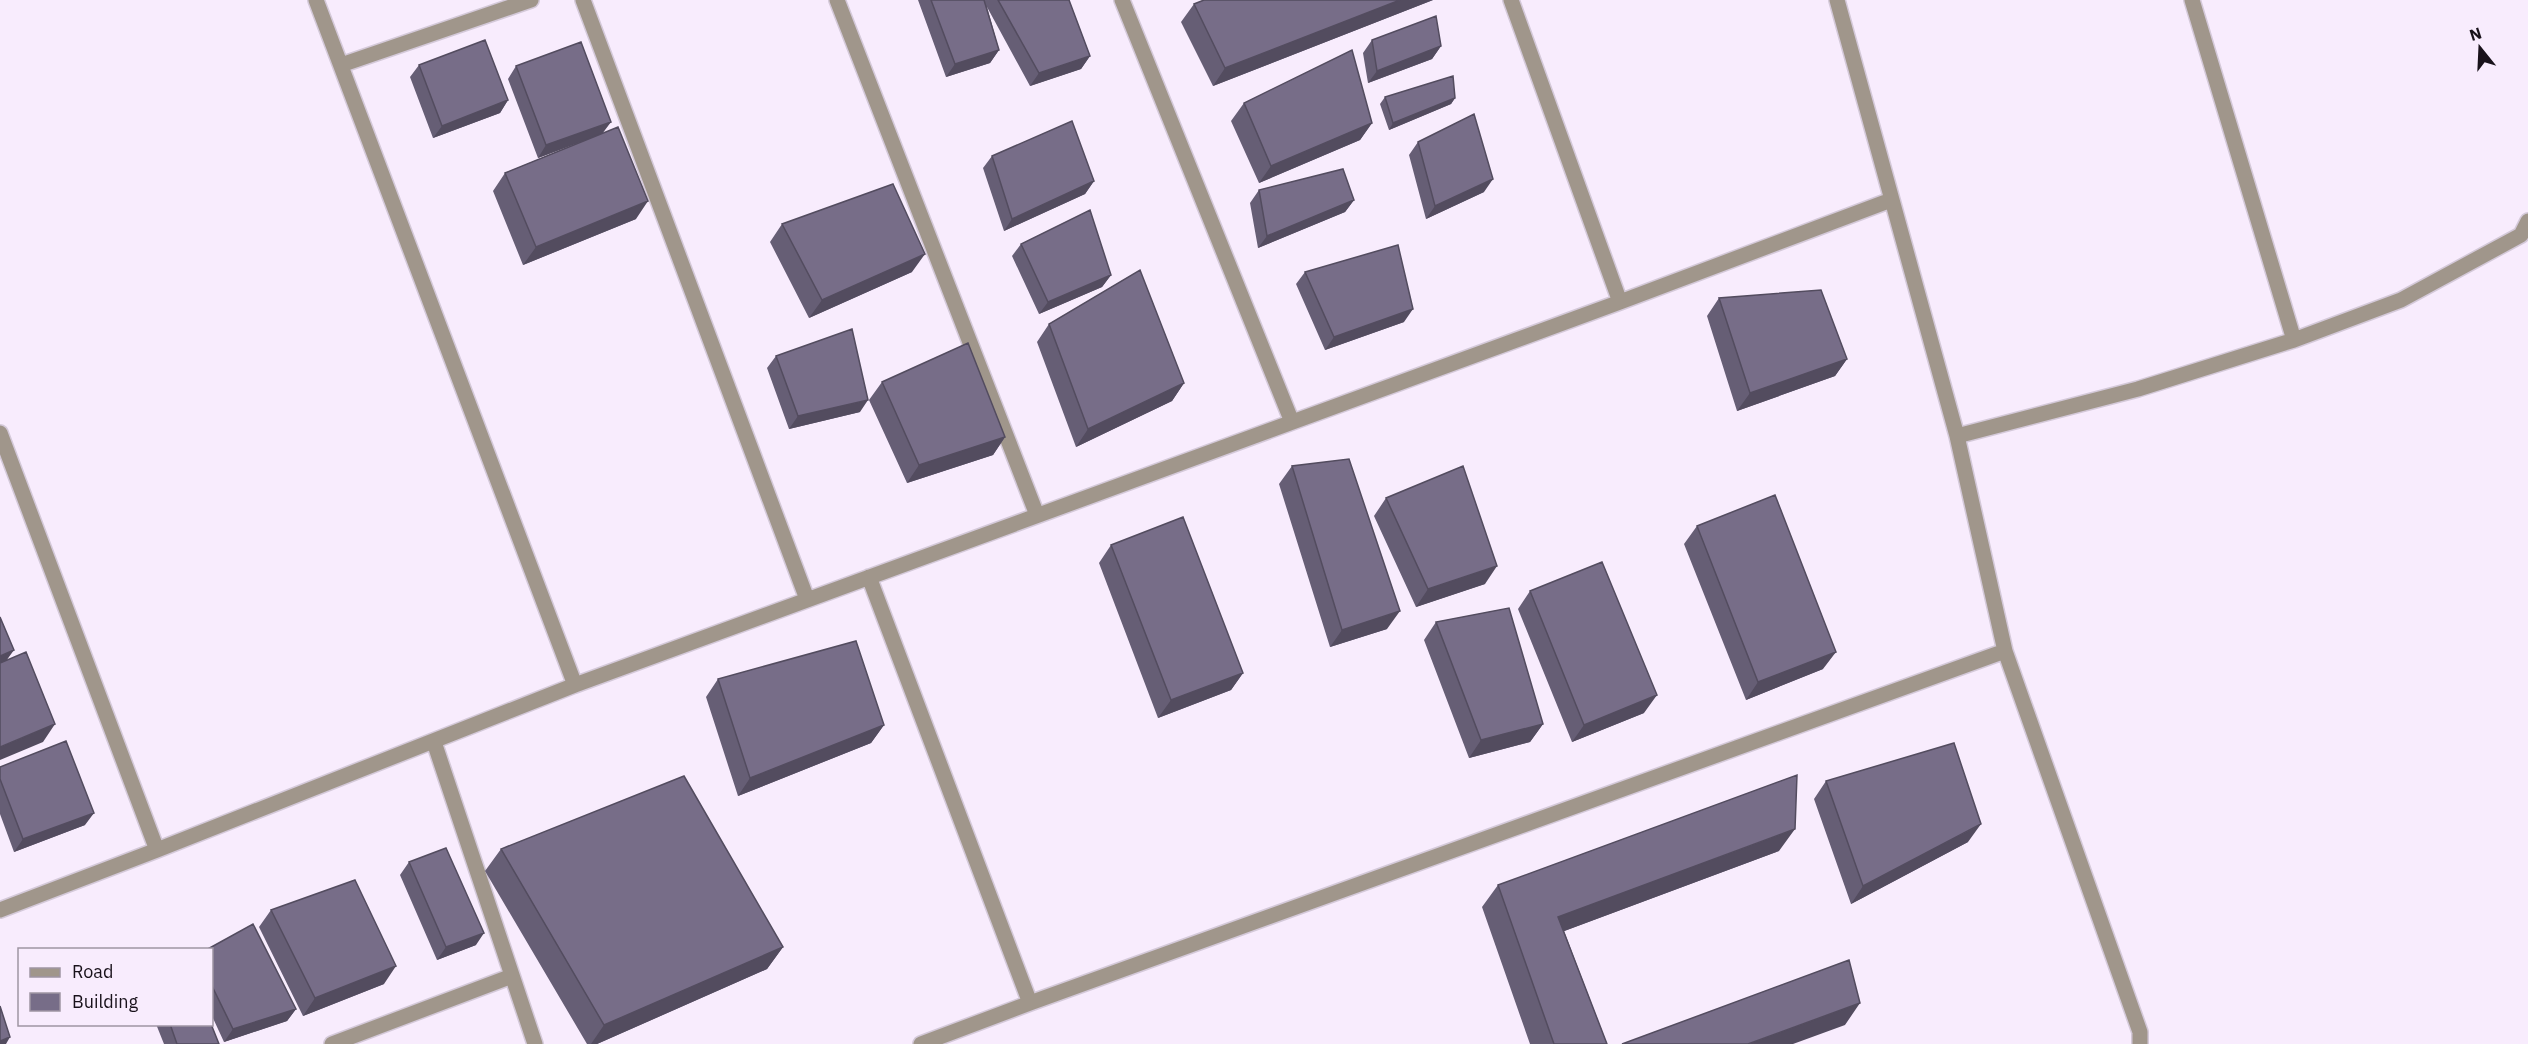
<svg xmlns="http://www.w3.org/2000/svg" width="2528" height="1044" viewBox="0 0 2528 1044" font-family="'IBM Plex Sans',sans-serif">
<rect width="100%" height="100%" fill="#f8ecfd"/>
<g fill="none" stroke-linecap="round" stroke-linejoin="round">
<g stroke="#d4c9d9" stroke-width="18">
<path id="minor" d="M 316,0 L 575,685
M 583,0 L 807,599
M 837,0 L 1037,515
M 1122,0 L 1292,422
M 1511,0 L 1620,302
M 1837,0 L 1957,436 L 2005,651 L 2140,1032 L 2140,1044
M 2192,0 L 2294,340
M 341,65 L 531,0
M 0,433 L 157,850
M 1957,436 L 2138,389 L 2294,340 L 2401,300 L 2521,235 L 2528,221
M 869,577 L 1030,1003
M 434,742 L 535,1044
M 0,910 L 157,850 L 575,685 L 1620,302 L 1891,200
M 332,1044 L 512,976
M 921,1044 L 1030,1003 L 2005,651"/>
</g>
<use href="#minor" stroke="#a0968b" stroke-width="15"/>
</g>
<path fill="#665e75" d="M 918,0 L 1069,0 L 1090,56 L 1081,69 L 1030,86 L 987,7 L 999,50 L 990,63 L 946,77 Z
M 1433,0 L 1213,86 L 1181,22 L 1194,4 Z
M 1372,40 L 1441,46 L 1432,59 L 1368,83 L 1363,53 Z
M 419,65 L 508,100 L 500,113 L 433,138 L 410,77 Z
M 516,66 L 603,133 L 636,219 L 523,265 L 493,191 L 505,173 L 583,141 L 538,158 L 508,79 Z
M 1385,97 L 1455,98 L 1451,104 L 1389,130 L 1380,104 Z
M 1244,103 L 1372,123 L 1360,140 L 1259,183 L 1231,121 Z
M 1418,142 L 1484,192 L 1426,219 L 1409,155 Z
M 992,156 L 1094,181 L 1085,194 L 1004,231 L 983,168 Z
M 1259,190 L 1354,200 L 1345,212 L 1258,248 L 1250,203 Z
M 782,224 L 912,272 L 809,318 L 770,242 Z
M 1021,244 L 1111,275 L 1102,287 L 1039,314 L 1012,256 Z
M 1305,272 L 1404,322 L 1325,350 L 1296,284 Z
M 1719,298 L 1847,359 L 1835,376 L 1737,411 L 1707,316 Z
M 1049,324 L 1184,383 L 1172,401 L 1076,447 L 1037,342 Z
M 776,356 L 860,412 L 789,429 L 767,368 Z
M 882,382 L 1005,437 L 993,455 L 907,483 L 869,400 Z
M 1292,466 L 1387,629 L 1330,647 L 1279,484 Z
M 1386,498 L 1485,584 L 1416,607 L 1374,516 Z
M 1697,526 L 1823,669 L 1746,700 L 1684,544 Z
M 1111,545 L 1243,673 L 1231,690 L 1158,718 L 1099,563 Z
M 1530,591 L 1644,713 L 1572,742 L 1518,609 Z
M 1436,622 L 1543,724 L 1530,742 L 1469,758 L 1424,640 Z
M 718,679 L 884,725 L 871,743 L 738,796 L 706,697 Z
M 0,767 L 85,825 L 14,852 L 0,814 Z
M 1826,781 L 1968,842 L 1851,904 L 1814,799 Z
M 501,849 L 783,947 L 767,969 L 597,1044 L 587,1044 L 485,871 Z
M 1779,851 L 1564,931 L 1607,1044 L 1530,1044 L 1482,907 L 1498,885 Z
M 409,862 L 476,945 L 437,960 L 400,875 Z
M 271,910 L 384,984 L 303,1016 L 259,927 Z
M 212,950 L 296,1009 L 287,1021 L 224,1042 L 212,1016 Z
M 156,1024 L 211,1024 L 219,1044 L 164,1044 Z"/>
<path fill="#534c5f" d="M 1400,0 L 1433,0 L 1213,86 L 1225,68 Z
M 1441,46 L 1432,59 L 1368,83 L 1377,71 Z
M 999,50 L 990,63 L 946,77 L 955,64 Z
M 1090,56 L 1081,69 L 1030,86 L 1039,73 Z
M 1455,98 L 1451,104 L 1389,130 L 1393,123 Z
M 508,100 L 500,113 L 433,138 L 442,126 Z
M 611,122 L 602,134 L 538,158 L 546,145 Z
M 1372,123 L 1360,140 L 1259,183 L 1271,166 Z
M 1493,179 L 1484,192 L 1426,219 L 1435,206 Z
M 1094,181 L 1085,194 L 1004,231 L 1012,219 Z
M 1354,200 L 1345,212 L 1258,248 L 1267,236 Z
M 648,201 L 636,219 L 523,265 L 536,247 Z
M 925,254 L 912,272 L 809,318 L 822,300 Z
M 1111,275 L 1102,287 L 1039,314 L 1048,302 Z
M 1413,309 L 1404,322 L 1325,350 L 1334,337 Z
M 1847,359 L 1835,376 L 1737,411 L 1750,393 Z
M 1184,383 L 1172,401 L 1076,447 L 1088,429 Z
M 868,400 L 860,412 L 789,429 L 798,416 Z
M 1005,437 L 993,455 L 907,483 L 919,465 Z
M 1497,566 L 1485,584 L 1416,607 L 1428,589 Z
M 1400,611 L 1387,629 L 1330,647 L 1342,630 Z
M 14,650 L 1,668 L 0,668 L 0,656 Z
M 1836,652 L 1823,669 L 1746,700 L 1758,682 Z
M 1243,673 L 1231,690 L 1158,718 L 1171,700 Z
M 1657,695 L 1644,713 L 1572,742 L 1584,725 Z
M 55,724 L 43,742 L 0,760 L 0,747 Z
M 1543,724 L 1530,742 L 1469,758 L 1481,740 Z
M 884,725 L 871,743 L 738,796 L 750,778 Z
M 94,813 L 85,825 L 14,852 L 23,839 Z
M 1981,824 L 1968,842 L 1851,904 L 1863,886 Z
M 1795,829 L 1779,851 L 1543,939 L 1558,917 Z
M 484,933 L 476,945 L 437,960 L 446,947 Z
M 783,947 L 767,969 L 597,1044 L 591,1044 L 604,1025 Z
M 396,966 L 384,984 L 303,1016 L 315,998 Z
M 1860,1003 L 1845,1025 L 1793,1044 L 1748,1044 Z
M 296,1009 L 287,1021 L 224,1042 L 233,1029 Z
M 10,1037 L 6,1044 L 0,1044 L 0,1041 Z"/>
<path fill="#776d88" stroke="#534c5f" stroke-width="1.5" d="M 931,0 L 984,0 L 999,50 L 955,64 Z
M 998,0 L 1069,0 L 1090,56 L 1039,73 Z
M 1204,0 L 1400,0 L 1225,68 L 1194,4 Z
M 1436,16 L 1441,46 L 1377,71 L 1372,40 Z
M 485,40 L 508,100 L 442,126 L 419,65 Z
M 581,42 L 611,122 L 546,145 L 516,66 Z
M 1352,50 L 1372,123 L 1271,166 L 1244,103 Z
M 1453,76 L 1455,98 L 1393,123 L 1385,97 Z
M 1474,114 L 1493,179 L 1435,206 L 1418,142 Z
M 1072,121 L 1094,181 L 1012,219 L 992,156 Z
M 618,127 L 648,201 L 536,247 L 505,173 Z
M 1343,169 L 1354,200 L 1267,236 L 1259,190 Z
M 893,184 L 925,254 L 822,300 L 782,224 Z
M 1090,210 L 1111,275 L 1048,302 L 1021,244 Z
M 1398,245 L 1413,309 L 1334,337 L 1305,272 Z
M 1140,270 L 1184,383 L 1088,429 L 1049,324 Z
M 1821,290 L 1847,359 L 1750,393 L 1719,298 Z
M 852,329 L 868,400 L 798,416 L 776,356 Z
M 968,343 L 1005,437 L 919,465 L 882,382 Z
M 1349,459 L 1400,611 L 1342,630 L 1292,466 Z
M 1463,466 L 1497,566 L 1428,589 L 1386,498 Z
M 1775,495 L 1836,652 L 1758,682 L 1697,526 Z
M 1183,517 L 1243,673 L 1171,700 L 1111,545 Z
M 1602,562 L 1657,695 L 1584,725 L 1530,591 Z
M 1509,608 L 1543,724 L 1481,740 L 1436,622 Z
M 0,617 L 14,650 L 0,656 Z
M 856,641 L 884,725 L 750,778 L 718,679 Z
M 26,652 L 55,724 L 0,747 L 0,663 Z
M 66,741 L 94,813 L 23,839 L 0,779 L 0,767 Z
M 1954,743 L 1981,824 L 1863,886 L 1826,781 Z
M 1797,775 L 1795,829 L 1558,917 L 1607,1044 L 1554,1044 L 1498,885 Z
M 684,776 L 783,947 L 604,1025 L 501,849 Z
M 446,848 L 484,933 L 446,947 L 409,862 Z
M 355,880 L 396,966 L 315,998 L 271,910 Z
M 253,924 L 296,1009 L 233,1029 L 212,986 L 212,950 L 206,950 Z
M 1849,960 L 1860,1003 L 1748,1044 L 1622,1044 Z
M 0,1006 L 10,1037 L 0,1041 Z
M 170,1024 L 211,1024 L 219,1044 L 177,1044 Z"/>
<rect x="18" y="948" width="195" height="78" fill="#f8ecfd" stroke="#9f95a3" stroke-width="1.5"/>
<rect x="30" y="968" width="30" height="9" fill="#a0968b" stroke="#9f95a3" stroke-width="1.5"/>
<text x="72" y="978" font-size="18" fill="#19121b">Road</text>
<rect x="30" y="993" width="30" height="18" fill="#776d88" stroke="#9f95a3" stroke-width="1.5"/>
<text x="72" y="1008" font-size="18" fill="#19121b">Building</text>
<g transform="translate(2480 48) rotate(342)" stroke="#f8ecfd" stroke-width="4.5" paint-order="stroke">
<path d="M0-4.5L10 22L0 15L-10 22Z" fill="#19121b"/>
<text y="-9" font-size="16" font-weight="bold" text-anchor="middle" fill="#19121b">N</text>
</g>
</svg>
